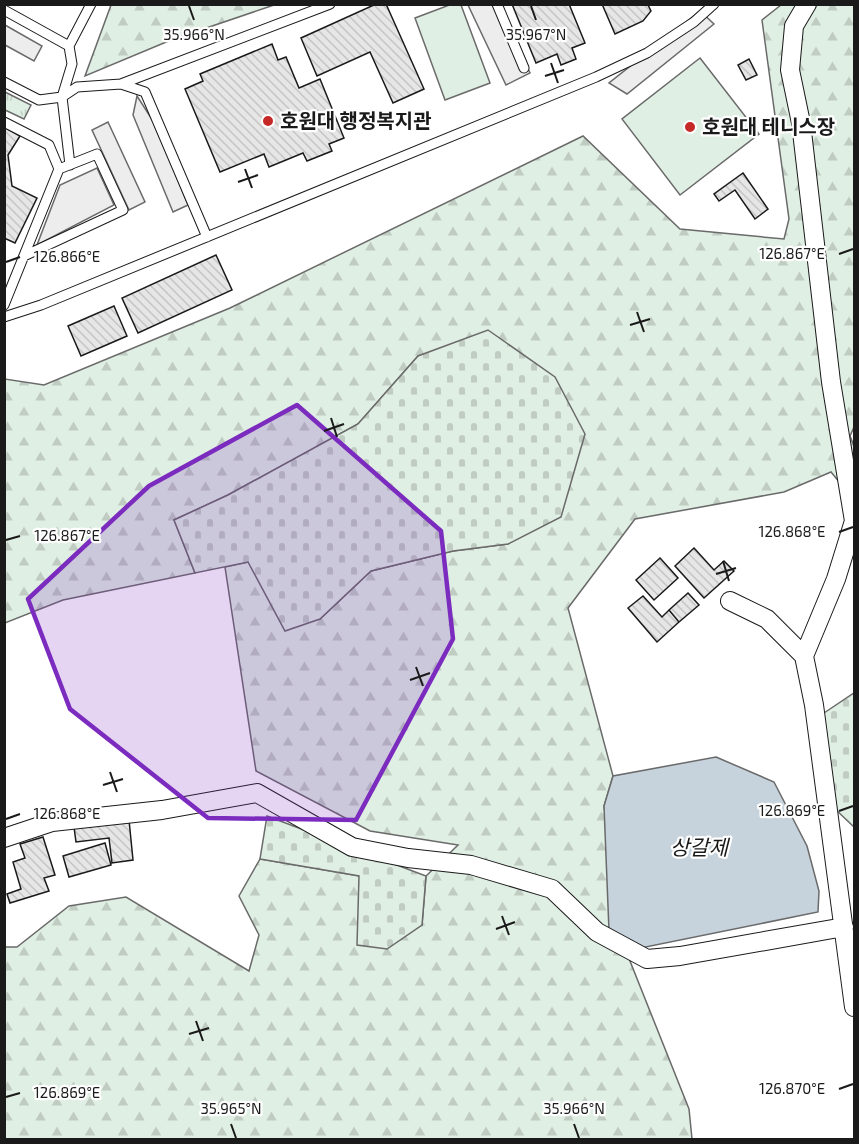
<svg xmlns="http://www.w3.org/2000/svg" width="859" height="1144" viewBox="0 0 859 1144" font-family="'Exo 2','Noto Sans KR',sans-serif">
<defs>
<pattern id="grass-tufts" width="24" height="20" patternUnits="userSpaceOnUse" patternTransform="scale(1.5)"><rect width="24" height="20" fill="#e0efe3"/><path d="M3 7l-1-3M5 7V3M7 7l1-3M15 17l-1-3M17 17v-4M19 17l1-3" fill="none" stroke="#c0ccc2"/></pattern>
<pattern id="forest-firs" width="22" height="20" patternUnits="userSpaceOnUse" patternTransform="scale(1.5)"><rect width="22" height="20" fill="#e0efe3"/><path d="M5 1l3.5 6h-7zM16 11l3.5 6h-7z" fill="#c0ccc2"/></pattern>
<pattern id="cemetery-stones" width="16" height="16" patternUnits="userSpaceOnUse" patternTransform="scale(1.5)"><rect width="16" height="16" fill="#e0efe3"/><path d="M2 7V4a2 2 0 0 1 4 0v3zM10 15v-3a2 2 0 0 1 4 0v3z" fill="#c0ccc2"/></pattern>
<pattern id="building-back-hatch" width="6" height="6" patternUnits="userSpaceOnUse" patternTransform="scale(1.5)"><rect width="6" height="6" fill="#e6e6e6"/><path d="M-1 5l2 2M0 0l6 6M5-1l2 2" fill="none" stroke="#c5c5c5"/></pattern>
</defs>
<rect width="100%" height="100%" fill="#fff"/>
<path fill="url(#grass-tufts)" stroke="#6a6a6a" stroke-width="1.5" d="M 5,92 L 31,105 L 24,119 L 5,110 Z"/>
<path fill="url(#forest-firs)" stroke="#6a6a6a" stroke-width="1.5" d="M 111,5 L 111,4 L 274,5 L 171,40 L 85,76 Z
M 781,5 L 854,5 L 854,427 L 850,436 L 854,446 L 854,500 L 831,472 L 784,492 L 635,519 L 568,608 L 613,776 L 604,806 L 626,951 L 689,1109 L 692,1139 L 5,1139 L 5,947 L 17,947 L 69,906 L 126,897 L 249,971 L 259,935 L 239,896 L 260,859 L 360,876 L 422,925 L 426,876 L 458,845 L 370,831 L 256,771 L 225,567 L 248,562 L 320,619 L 371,571 L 453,551 L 508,544 L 418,356 L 358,424 L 228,495 L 174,520 L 195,573 L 63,600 L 5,623 L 5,379 L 44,385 L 230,308 L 583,136 L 680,229 L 784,239 L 789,219 L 762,20 Z"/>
<path fill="url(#cemetery-stones)" stroke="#6a6a6a" stroke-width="1.5" d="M 488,330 L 555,377 L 585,434 L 561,517 L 508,544 L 453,551 L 371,571 L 320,619 L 285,631 L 248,562 L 195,573 L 174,520 L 228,495 L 358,424 L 418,356 Z
M 854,693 L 854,827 L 835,809 L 824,713 Z
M 267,816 L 426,876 L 422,925 L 387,949 L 357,945 L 359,876 L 260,859 Z"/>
<path fill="#e0efe3" stroke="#6a6a6a" stroke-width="1.5" d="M 452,4 L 461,5 L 490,83 L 445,100 L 415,18 Z
M 700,58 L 759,134 L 680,195 L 622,119 Z"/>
<path fill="#ededed" stroke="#6a6a6a" stroke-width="1.5" d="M 468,5 L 498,5 L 530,73 L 506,85 Z
M 700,11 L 714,24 L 627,94 L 609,83 Z
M 5,25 L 42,46 L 34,61 L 5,45 Z
M 137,96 L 155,124 L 188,205 L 173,212 L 133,115 Z
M 108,122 L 145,202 L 129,210 L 92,130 Z
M 97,168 L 114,205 L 37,245 L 60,185 Z"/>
<path fill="#c6d2dc" stroke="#6a6a6a" stroke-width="1.5" d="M 716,757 L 774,782 L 807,846 L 819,891 L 818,912 L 626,951 L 609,931 L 604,806 L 613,776 Z"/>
<path fill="url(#building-back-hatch)" stroke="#1a1a1a" stroke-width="1.5" d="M 376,4 L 386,4 L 424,89 L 393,103 L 370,52 L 317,76 L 301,38 Z
M 512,4 L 569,4 L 585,43 L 572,48 L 576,59 L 561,65 L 557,54 L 536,63 Z
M 602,4 L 650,4 L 648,5 L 651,11 L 643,21 L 615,34 Z
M 272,44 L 278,60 L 286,57 L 299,88 L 320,79 L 344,138 L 329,144 L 332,151 L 307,161 L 303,153 L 269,167 L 264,154 L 220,172 L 185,89 L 203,81 L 200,74 Z
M 749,59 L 757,75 L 746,80 L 738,65 Z
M 4,127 L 20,136 L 8,155 L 12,186 L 37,198 L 15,243 L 4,238 Z
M 743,173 L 768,209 L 755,219 L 735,190 L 719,201 L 714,194 Z
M 216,255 L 232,290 L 138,333 L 122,298 Z
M 114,306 L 127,336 L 81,356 L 68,326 Z
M 694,548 L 714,570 L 724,561 L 734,571 L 704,598 L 675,566 Z
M 660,558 L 678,578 L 654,600 L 636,580 Z
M 688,593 L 699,605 L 679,622 L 669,610 Z
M 643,596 L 662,617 L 669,610 L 679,622 L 657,642 L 628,608 Z
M 129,820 L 133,860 L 112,863 L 109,838 L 76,842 L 74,827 Z
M 43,837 L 55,875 L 44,878 L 49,891 L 10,903 L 7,894 L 21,889 L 13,862 L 25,858 L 20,844 Z
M 105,843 L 111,865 L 69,877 L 63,856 Z"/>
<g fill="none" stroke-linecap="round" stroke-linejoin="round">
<g stroke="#1a1a1a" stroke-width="11">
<path id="lane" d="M 497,4 L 524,68
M 4,10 L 69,46 L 72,64 L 62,97 L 70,165
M 69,46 L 91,4
M 4,82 L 39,100 L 62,97 L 77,87 L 121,84 L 145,92 L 207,237
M 121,84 L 330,4
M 4,122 L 49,145 L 59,169 L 4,305
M 24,256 L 123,210 L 97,154 L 59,169
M 4,317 L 41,305 L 596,77 L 647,53 L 694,22 L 714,4"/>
</g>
<g stroke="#1a1a1a" stroke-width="20">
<path id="street" d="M 807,4 L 794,26 L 790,70 L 801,123 L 831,382 L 854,521 L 836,579 L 804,656 L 814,705 L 854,1007
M 730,601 L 767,619 L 804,656
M 4,838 L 52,822 L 162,810 L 257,793 L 352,847 L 408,858 L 471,865 L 552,889 L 597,932 L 647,959 L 680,956 L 844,927"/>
</g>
<use href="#lane" stroke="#fff" stroke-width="9"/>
<use href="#street" stroke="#fff" stroke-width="18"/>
</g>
<path fill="#7b2cbf" fill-opacity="0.2" stroke="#7b2cbf" stroke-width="4.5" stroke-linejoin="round" d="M 297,405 L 441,531 L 453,639 L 356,820 L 208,818 L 70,709 L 28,599 L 149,486 Z"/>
<path fill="none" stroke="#1a1a1a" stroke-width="2" d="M 189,6 L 194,20M 531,6 L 536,20M 551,63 L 558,83M 545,76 L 564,70M 245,169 L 252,188M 238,182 L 258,175M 839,254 L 853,249M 6,262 L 20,257M 637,312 L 644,332M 630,325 L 650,319M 331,418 L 337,437M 324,431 L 344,424M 839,532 L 853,527M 6,540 L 20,536M 723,561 L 729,581M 716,574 L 736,568M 416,667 L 423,686M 410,680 L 430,673M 110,772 L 117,792M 103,785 L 123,779M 839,811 L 853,806M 6,819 L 20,814M 502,916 L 509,935M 496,929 L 515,922M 196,1021 L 203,1041M 189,1034 L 209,1028M 839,1089 L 853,1084M 6,1097 L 20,1093M 231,1124 L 236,1138M 574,1124 L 579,1138"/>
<g fill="#c62828" stroke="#fff" stroke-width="2">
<circle cx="268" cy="121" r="6"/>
<circle cx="690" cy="127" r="6"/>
</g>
<g text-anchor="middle" stroke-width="4.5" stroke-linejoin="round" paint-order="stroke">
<g font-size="20" font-weight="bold" fill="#1a1a1a" stroke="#fff" text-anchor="start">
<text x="280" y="128">호원대 행정복지관</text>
<text x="702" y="134">호원대 테니스장</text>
</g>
<g font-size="21" font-style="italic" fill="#1a1a1a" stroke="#fff">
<text x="699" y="855">상갈제</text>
</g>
</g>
<g font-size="15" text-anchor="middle" fill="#1a1a1a" stroke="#fff" stroke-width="4.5" stroke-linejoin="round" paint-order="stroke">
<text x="194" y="40">35.966°N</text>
<text x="536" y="40">35.967°N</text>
<text x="792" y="259">126.867°E</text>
<text x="67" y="262">126.866°E</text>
<text x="792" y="537">126.868°E</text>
<text x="67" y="541">126.867°E</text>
<text x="792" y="816">126.869°E</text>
<text x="67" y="819">126.868°E</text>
<text x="792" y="1094">126.870°E</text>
<text x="67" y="1098">126.869°E</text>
<text x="231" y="1114">35.965°N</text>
<text x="574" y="1114">35.966°N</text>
</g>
<rect width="859" height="1144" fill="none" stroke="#1a1a1a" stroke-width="12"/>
</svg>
